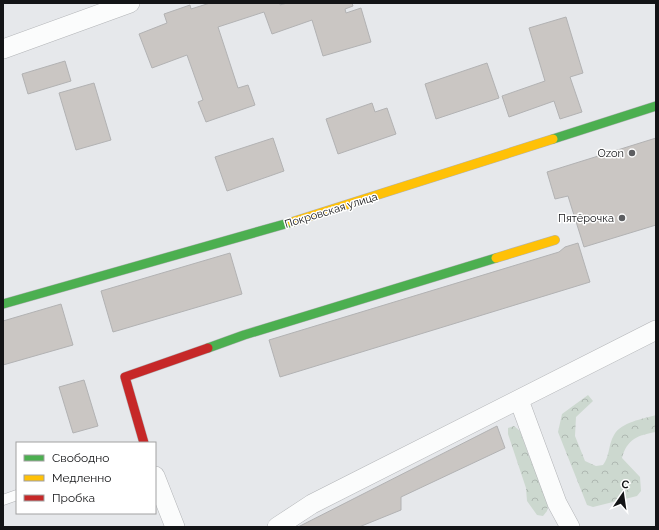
<svg xmlns="http://www.w3.org/2000/svg" width="659" height="530" viewBox="0 0 659 530" font-family="Raleway,sans-serif">
<defs>
<pattern id="forest-crowns" width="20" height="18" patternUnits="userSpaceOnUse"><rect width="20" height="18" fill="#ccd8cf"/><path d="M2 6a3 3 0 1 1 6 0M12 15a3 3 0 1 1 6 0" fill="none" stroke="#aeb8b1"/></pattern>
</defs>
<rect width="100%" height="100%" fill="#e6e8eb"/>
<path fill="url(#forest-crowns)" d="M 588,395 L 593,401 L 576,417 L 575,436 L 585,461 L 596,466 L 603,465 C 610,456 608,445 614,435 C 621,422 643,419 656,415 L 656,432 C 638,435 627,439 622,458 L 640,477 L 641,491 L 637,496 L 593,507 L 587,505 L 558,432 L 562,414 Z
M 514,426 L 520,431 L 529,456 L 542,479 L 550,497 L 547,511 L 543,516 L 537,515 L 527,501 L 526,488 L 508,434 L 508,428 Z"/>
<path fill="#cac6c3" stroke="#b2b2b3" d="M 210,3 L 280,3 L 280,5 L 287,3 L 352,3 L 353,6 L 345,9 L 346,13 L 361,8 L 371,42 L 323,56 L 312,20 L 272,34 L 264,12 L 218,27 L 238,88 L 248,85 L 255,105 L 206,122 L 198,102 L 203,100 L 187,55 L 152,68 L 139,34 L 167,23 L 164,14 L 190,5 L 191,9 Z
M 566,17 L 583,73 L 570,77 L 582,112 L 560,119 L 554,101 L 509,117 L 502,96 L 545,81 L 529,28 Z
M 65,61 L 71,81 L 28,94 L 22,74 Z
M 487,63 L 499,98 L 436,119 L 425,84 Z
M 94,83 L 111,140 L 76,150 L 59,93 Z
M 372,103 L 375,112 L 387,108 L 396,134 L 338,154 L 326,119 Z
M 273,138 L 284,171 L 227,191 L 215,157 Z
M 656,138 L 656,225 L 584,247 L 568,196 L 555,199 L 547,172 Z
M 578,243 L 590,282 L 280,377 L 269,340 L 559,252 L 565,247 Z
M 230,253 L 242,294 L 113,332 L 101,291 Z
M 61,304 L 73,345 L 3,365 L 3,321 Z
M 84,380 L 98,426 L 73,433 L 59,387 Z
M 497,426 L 505,448 L 401,497 L 401,510 L 359,527 L 298,527 Z"/>
<g fill="none" stroke-linecap="round" stroke-linejoin="round">
<g stroke="#b2b4b7" stroke-width="11">
<path id="lane" d="M 3,500 L 17,495"/>
</g>
<g stroke="#b2b4b7" stroke-width="20">
<path id="street" d="M 3,49 L 130,3
M 519,400 L 557,503 L 570,527
M 155,476 L 175,527
M 277,527 L 312,504 L 656,330"/>
</g>
<g stroke="#b2b4b7" stroke-width="10">
<path id="fast" d="M 553,139 L 656,106
M 3,304 L 292,222
M 208,348 L 244,335 L 496,258"/>
</g>
<g stroke="#b2b4b7" stroke-width="10">
<path id="slow" d="M 292,222 L 553,139
M 496,258 L 555,240"/>
</g>
<g stroke="#b2b4b7" stroke-width="10">
<path id="jam" d="M 144,443 L 125,377 L 208,348"/>
</g>
<use href="#lane" stroke="#fbfcfc" stroke-width="10"/>
<use href="#street" stroke="#fbfcfc" stroke-width="19"/>
<use href="#fast" stroke="#4caf50" stroke-width="9"/>
<use href="#slow" stroke="#ffc107" stroke-width="9"/>
<use href="#jam" stroke="#c62828" stroke-width="9"/>
</g>
<g fill="#5d5e61" stroke="#fff" stroke-width="1.5">
<circle cx="632" cy="153" r="4"/>
<circle cx="622" cy="218" r="4"/>
</g>
<g text-anchor="middle" stroke-width="3" stroke-linejoin="round" paint-order="stroke">
<g font-size="11" fill="#131416" stroke="#fff" text-anchor="end">
<text x="624" y="157">Ozon</text>
<text x="614" y="222">Пятёрочка</text>
</g>
<g font-size="11" fill="#131416" stroke="#fff">
<text transform="translate(331 210) rotate(-17)" y="4">Покровская улица</text>
</g>
</g>
<rect width="659" height="530" fill="none" stroke="#131416" stroke-width="8"/>
<rect x="16" y="442" width="140" height="72" fill="#ffffff" stroke="#a1a1a2"/>
<rect x="24" y="455" width="20" height="6" fill="#4caf50" stroke="#a1a1a2"/>
<text x="52" y="462" font-size="12" fill="#131416">Свободно</text>
<rect x="24" y="475" width="20" height="6" fill="#ffc107" stroke="#a1a1a2"/>
<text x="52" y="482" font-size="12" fill="#131416">Медленно</text>
<rect x="24" y="495" width="20" height="6" fill="#c62828" stroke="#a1a1a2"/>
<text x="52" y="502" font-size="12" fill="#131416">Пробка</text>
<g transform="translate(623 494) rotate(13)" stroke="#ffffff" stroke-width="3" paint-order="stroke">
<path d="M0-3L7 15L0 10L-7 15Z" fill="#131416"/>
<text y="-6" font-size="11" font-weight="bold" text-anchor="middle" fill="#131416">С</text>
</g>
</svg>
